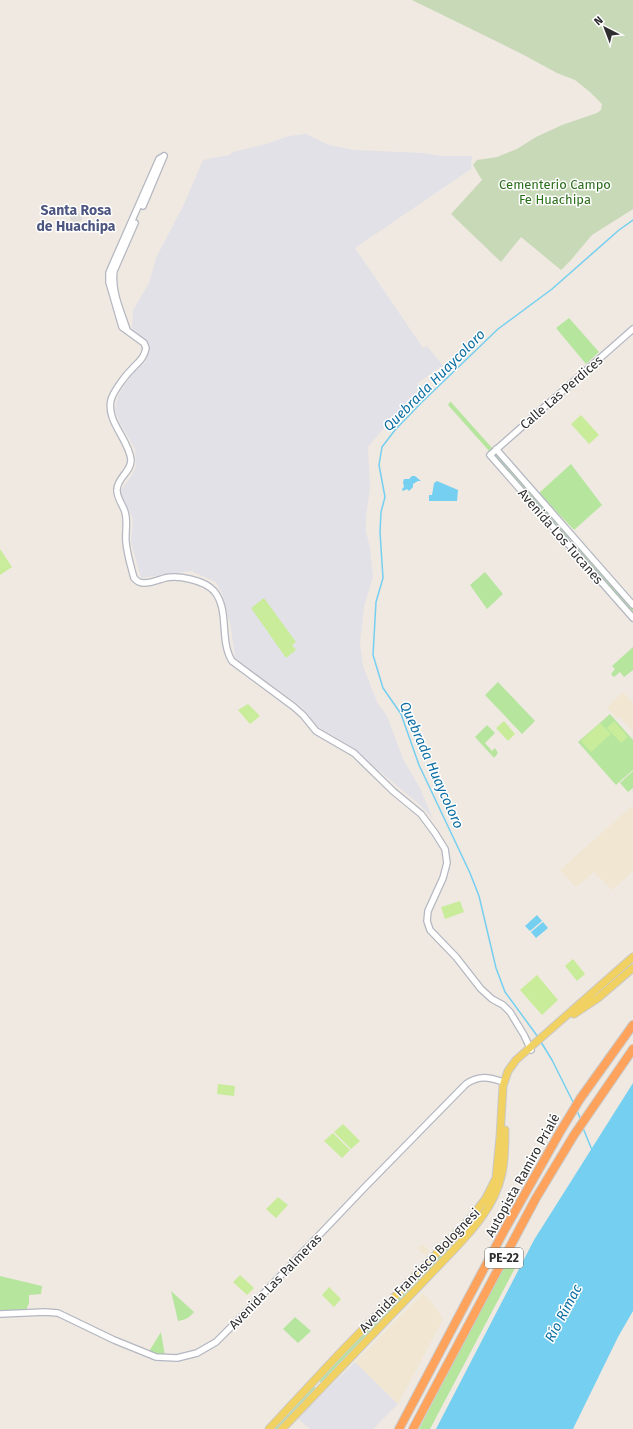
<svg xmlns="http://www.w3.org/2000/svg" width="633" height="1429" viewBox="0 0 633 1429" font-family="'Fira Sans',sans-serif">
<rect width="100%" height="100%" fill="#efe9e1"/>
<path fill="#e3e1e8" d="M 306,134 L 329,145 L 354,150 L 423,153 L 441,156 L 472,156 L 471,169 L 355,248 L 423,348 L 427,346 L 444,367 L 440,367 L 418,383 L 417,392 L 384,428 L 368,447 L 370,488 L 366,517 L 366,532 L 370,547 L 373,577 L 364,607 L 360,644 L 363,666 L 377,702 L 387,716 L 403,759 L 420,788 L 433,819 L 420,805 L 347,744 L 318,727 L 302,707 L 235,658 L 231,628 L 223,596 L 216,582 L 191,571 L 141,578 L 131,542 L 133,519 L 122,496 L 121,490 L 132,475 L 136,466 L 135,449 L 121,425 L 115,410 L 118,396 L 134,370 L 145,363 L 149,351 L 148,345 L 145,340 L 140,338 L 133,333 L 132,326 L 133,310 L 149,283 L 156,258 L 184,204 L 203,160 L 229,155 L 233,152 L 266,144 L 289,136 Z
M 355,1362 L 398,1404 L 373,1429 L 310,1429 L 297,1418 Z"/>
<path fill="#f0e6d1" d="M 623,692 L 633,703 L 633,732 L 620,717 L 617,719 L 607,707 Z
M 633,805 L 633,871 L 612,890 L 594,872 L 576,887 L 560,870 Z
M 422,1244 L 430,1251 L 426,1256 L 417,1248 Z
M 423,1293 L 433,1304 L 443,1319 L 398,1404 L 355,1362 Z"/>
<path fill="#b6e59e" d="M 569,318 L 599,352 L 586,364 L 556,328 Z
M 450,402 L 451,402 L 493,449 L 490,452 L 448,405 Z
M 495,454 L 497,454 L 570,536 L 569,540 L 567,539 L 494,456 Z
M 571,464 L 602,505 L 574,530 L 539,493 Z
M 574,541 L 633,608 L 633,614 L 572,544 Z
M 485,572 L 503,594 L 487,609 L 470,585 Z
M 633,647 L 633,670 L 624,677 L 620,672 L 614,677 L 611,674 L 615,669 L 612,666 Z
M 498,682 L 535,721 L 522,734 L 485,695 Z
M 610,714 L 633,740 L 633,770 L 616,785 L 578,742 Z
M 487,725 L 495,733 L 485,743 L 492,751 L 495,748 L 498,753 L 494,758 L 475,737 Z
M 633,771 L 633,788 L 628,792 L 620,783 Z
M 499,1181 L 476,1223 L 322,1383 L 319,1381 L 319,1378 L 445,1246 Z
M 506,1262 L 515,1268 L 430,1429 L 419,1429 Z
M 0,1276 L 42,1286 L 41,1294 L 29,1295 L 29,1303 L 26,1310 L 0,1312 Z
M 171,1291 L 194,1312 C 189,1318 185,1320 178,1321 Z
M 295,1317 L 311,1331 L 298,1343 L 283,1329 Z
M 161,1332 L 165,1356 L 148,1353 Z
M 313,1386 L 316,1388 L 315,1391 L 279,1429 L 272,1429 Z"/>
<path fill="#c8d9b8" d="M 412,0 L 633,0 L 633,209 L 592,235 L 570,261 L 561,270 L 521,237 L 501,262 L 451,214 L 482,180 L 473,165 L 477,160 L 497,157 L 517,149 L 536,137 L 562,125 L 597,113 L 601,110 L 602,104 L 590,92 L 575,80 L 557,73 L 522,54 Z"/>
<path fill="#c9ec9a" d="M 581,415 L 599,435 L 589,444 L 571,424 Z
M 0,549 L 12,567 L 0,575 Z
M 264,598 L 296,642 L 292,645 L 296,650 L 286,658 L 251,608 Z
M 248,704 L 260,716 L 250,724 L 238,710 Z
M 504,721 L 515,734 L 508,741 L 496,728 Z
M 614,721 L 628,737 L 621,743 L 607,728 Z
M 600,723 L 611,734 L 591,752 L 581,741 Z
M 460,901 L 464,912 L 445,919 L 441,907 Z
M 573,959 L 585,974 L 577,981 L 565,966 Z
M 537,975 L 558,1000 L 542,1015 L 520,990 Z
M 218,1084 L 235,1086 L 234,1096 L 217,1094 Z
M 343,1124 L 360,1141 L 351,1149 L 334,1132 Z
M 333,1133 L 350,1150 L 342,1158 L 324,1141 Z
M 278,1197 L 288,1205 L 276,1218 L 266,1209 Z
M 240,1275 L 254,1288 L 247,1295 L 233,1282 Z
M 329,1287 L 341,1299 L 334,1307 L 322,1295 Z"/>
<path fill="#dfdcd8" d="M70 218a6 6 0 1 1 12 0a6 6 0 1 1-12 0Z"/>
<path fill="#75cff0" d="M 412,476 L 415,476 L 421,481 L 418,481 L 413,484 L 413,487 L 409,491 L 407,489 L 403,491 L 402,489 L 404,487 L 403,482 L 404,479 L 409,479 Z
M 437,481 L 458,490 L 457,501 L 429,501 L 429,495 L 432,495 L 434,483 Z
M 537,915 L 542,921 L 530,931 L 525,926 Z
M 543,922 L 548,928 L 536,938 L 531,932 Z
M 633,1083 L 633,1311 L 618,1337 L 573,1429 L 436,1429 L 534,1240 Z"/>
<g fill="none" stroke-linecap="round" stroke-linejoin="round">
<path stroke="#75cff0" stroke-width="1.5" d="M 538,1037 L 505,992 L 496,968 L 479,896 L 470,873 L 419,765 L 401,714 L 383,688 L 373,655 L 376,602 L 383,578 L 380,532 L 381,512 L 385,497 L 379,465 L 382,447 L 395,430 L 421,403 L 498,329 L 552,289 L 619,230 L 633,220
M 541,1042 L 552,1060 L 574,1104
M 577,1111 L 581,1120
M 583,1128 L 592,1150"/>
<g stroke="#b4b7c1" stroke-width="8">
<path id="minor" d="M 164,156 L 159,159 L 111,268 L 109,273 L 109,282 L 122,327 L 144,343 L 146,348 C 144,359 138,362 131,370 C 125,376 113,392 111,400 C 106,422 129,439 131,460 C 131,472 118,477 117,489 C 116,497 123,505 125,512 C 128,522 125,532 126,542 C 127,554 131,567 134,578 C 137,581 139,583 144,583 C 151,583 158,580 165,578 C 178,575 204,580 214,591 C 230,610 219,640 232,661 L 294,707 L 303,715 L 316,731 L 354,753 L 393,791 L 421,814 L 435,833 L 445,849 L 447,863 L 443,878 L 428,911 L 427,921 L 430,930 L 456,957 L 481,989 L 492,999 L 503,1005 L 510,1012 L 524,1035 L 531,1050
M 143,206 L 164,156
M 633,329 L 490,455 L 633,618
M 127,330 C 121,311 111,291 114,271 L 135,223
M 496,449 L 633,605
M 0,1314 L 45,1312 L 58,1313 L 114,1340 L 156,1357 L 177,1358 L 197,1353 L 216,1342 L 244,1314 L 365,1187 L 466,1084 C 479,1075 489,1077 503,1082"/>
</g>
<g stroke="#c9c9c9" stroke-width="9">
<path id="major" d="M 574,1014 L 598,998 L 633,968
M 269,1429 L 338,1355 L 471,1218 L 486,1198 L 496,1178 L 500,1137 L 503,1086 L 508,1071 L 516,1060 L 534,1044 L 633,957
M 282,1429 L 444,1260 C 468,1235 495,1208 502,1173 C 505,1159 505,1144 505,1130"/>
</g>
<g stroke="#c9c9c9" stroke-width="10">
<path id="highway" d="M 399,1429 L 505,1229 L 560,1132 L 580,1099 L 633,1025
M 413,1429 L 536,1198 L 574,1135 L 633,1049"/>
</g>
<use href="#minor" stroke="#fff" stroke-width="5.5"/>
<use href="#major" stroke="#f2d163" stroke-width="7"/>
<use href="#highway" stroke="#ffa35c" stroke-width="8"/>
</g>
<g text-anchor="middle" stroke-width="3" stroke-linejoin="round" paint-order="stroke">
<rect fill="#fff" stroke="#6d6d6d" stroke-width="1" x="485" y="1248" width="38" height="20" rx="3"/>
<g font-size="12" font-weight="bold" fill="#2e2e2e">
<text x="504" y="1262">PE-22</text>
</g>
<g font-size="13" fill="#2c6e1b" stroke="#fff">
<text x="555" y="189">Cementerio Campo<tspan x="555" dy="15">Fe Huachipa</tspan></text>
</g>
<g font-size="13" fill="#2e2e2e" stroke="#fff">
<text transform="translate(561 392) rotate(-41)" y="5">Calle Las Perdices</text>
<text transform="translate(561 536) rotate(49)" y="5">Avenida Los Tucanes</text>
<text transform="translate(522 1175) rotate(-61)" y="5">Autopista Ramiro Prialé</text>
<text transform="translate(419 1270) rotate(-46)" y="5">Avenida Francisco Bolognesi</text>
<text transform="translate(275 1281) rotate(-46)" y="5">Avenida Las Palmeras</text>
</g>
<g font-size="14" font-weight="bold" fill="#4d5680" stroke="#fff">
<text x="76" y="215">Santa Rosa<tspan x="76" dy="16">de Huachipa</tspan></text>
</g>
<g font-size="14" font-style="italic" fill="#0d6fa3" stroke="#fff">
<text transform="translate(434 380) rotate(-45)" y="5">Quebrada Huaycoloro</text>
<text transform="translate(432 765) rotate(66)" y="5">Quebrada Huaycoloro</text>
<text transform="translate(563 1313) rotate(-62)" y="5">Río Rímac</text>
</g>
</g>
<g transform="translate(605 28) rotate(318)" stroke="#ffffff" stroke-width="3" paint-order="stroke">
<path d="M0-3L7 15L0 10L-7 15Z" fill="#2e2e2e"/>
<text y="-6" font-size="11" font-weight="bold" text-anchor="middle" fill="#2e2e2e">N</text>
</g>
</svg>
